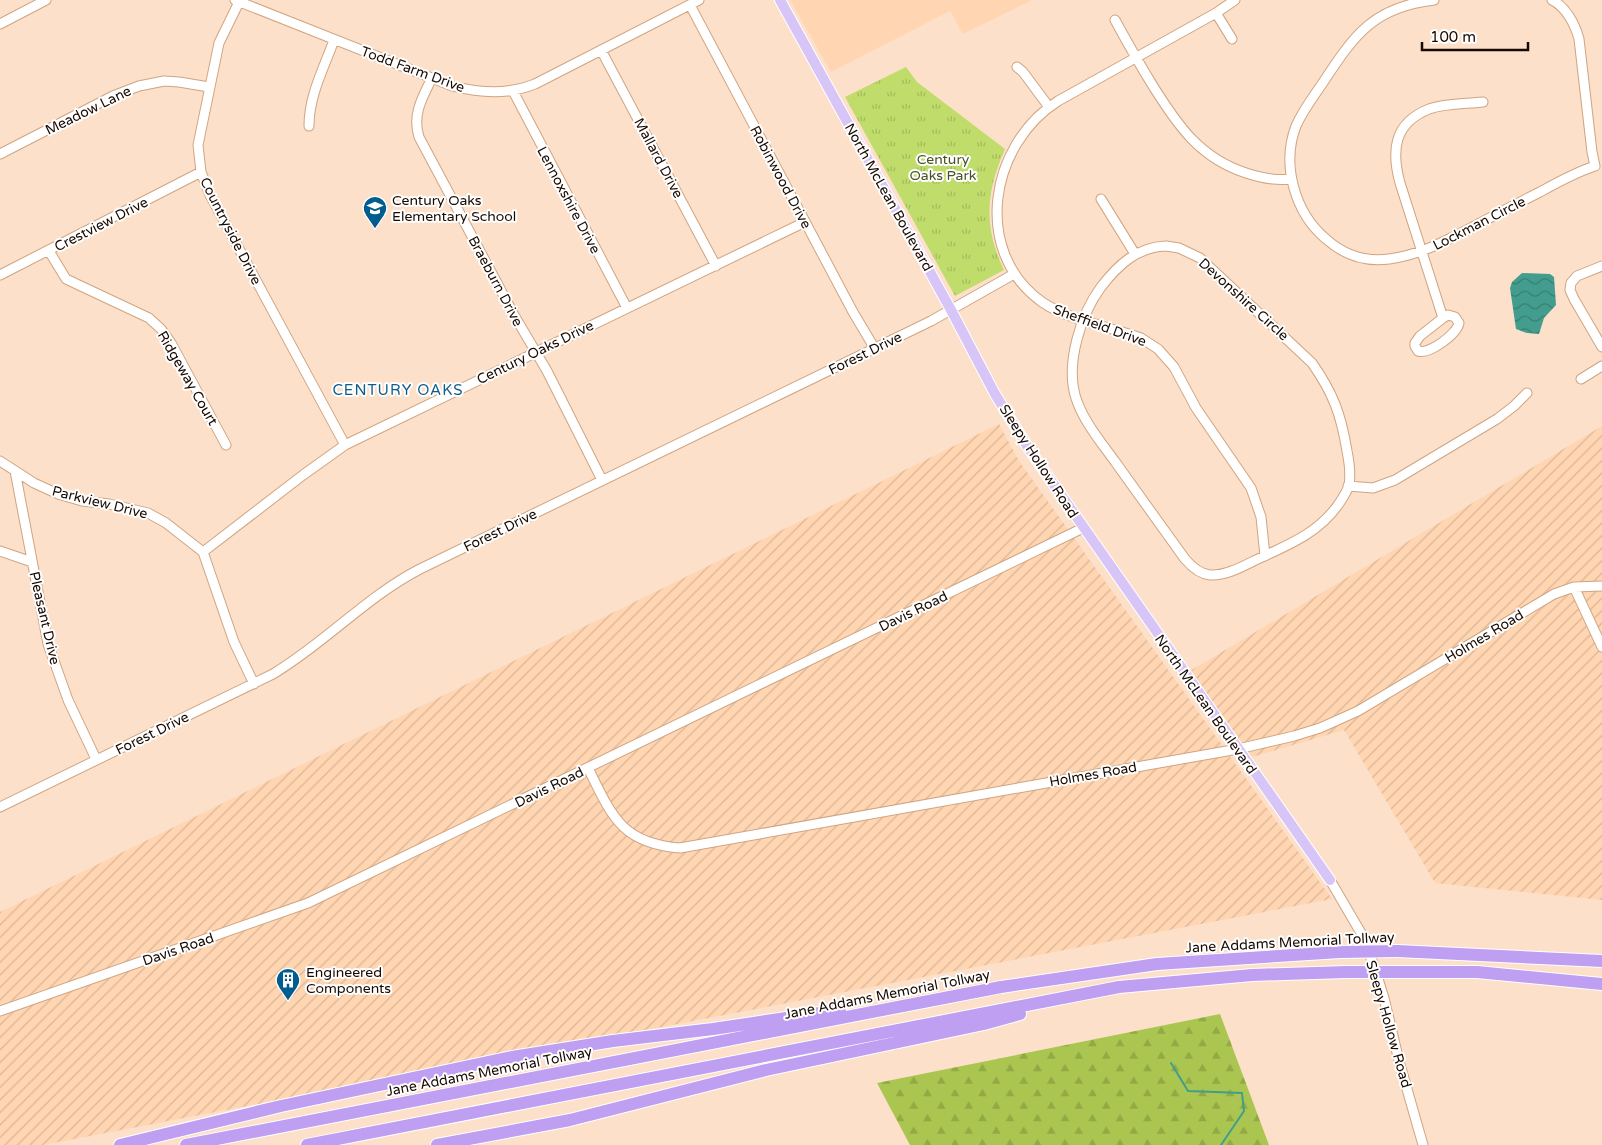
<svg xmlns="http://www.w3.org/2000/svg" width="1602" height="1145" viewBox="0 0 1602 1145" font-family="'Varela Round',sans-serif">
<defs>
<pattern id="industrial-furrows" width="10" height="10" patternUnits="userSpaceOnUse" patternTransform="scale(1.25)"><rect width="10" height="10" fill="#ffd5b2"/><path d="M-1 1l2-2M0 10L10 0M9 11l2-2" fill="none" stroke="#dab697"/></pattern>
<pattern id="grass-tufts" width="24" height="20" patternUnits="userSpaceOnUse" patternTransform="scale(1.25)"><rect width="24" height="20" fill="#c0dc6b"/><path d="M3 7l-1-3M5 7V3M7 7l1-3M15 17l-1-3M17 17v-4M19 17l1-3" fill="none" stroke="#a4bb5b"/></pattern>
<pattern id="forest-firs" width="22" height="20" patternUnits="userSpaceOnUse" patternTransform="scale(1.25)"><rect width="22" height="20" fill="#aac650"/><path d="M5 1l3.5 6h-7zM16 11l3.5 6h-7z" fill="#92a944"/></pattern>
<pattern id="water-waves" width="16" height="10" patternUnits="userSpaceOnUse" patternTransform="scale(1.25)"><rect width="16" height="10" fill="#439d8e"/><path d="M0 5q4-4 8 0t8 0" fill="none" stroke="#377e72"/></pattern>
</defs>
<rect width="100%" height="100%" fill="#fce0ca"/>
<path fill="#ffd5b2" d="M 790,0 L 1032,0 L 963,34 L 950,11 L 831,72 Z"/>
<path fill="url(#industrial-furrows)" d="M 999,424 L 1019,461 L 1332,899 L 43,1145 L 0,1145 L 0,912 Z
M 1602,426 L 1602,900 L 1435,883 L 1344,730 L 1252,757 L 1190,671 Z"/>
<path fill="url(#grass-tufts)" d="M 906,67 L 917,82 L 1005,149 C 986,192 983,226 1004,270 L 955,296 L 845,97 Z"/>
<path fill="url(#forest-firs)" d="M 1220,1014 L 1269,1145 L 910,1145 L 877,1083 Z"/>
<path fill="url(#water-waves)" d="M 1522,273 L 1550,274 L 1554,277 L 1556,305 L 1544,318 L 1539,334 L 1527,333 L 1516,329 L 1510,288 L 1512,282 Z"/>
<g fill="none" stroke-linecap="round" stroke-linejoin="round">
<path stroke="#439d8e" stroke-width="2" d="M 1171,1063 L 1188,1091 L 1242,1093 L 1244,1111 L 1221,1145"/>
<g stroke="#d0a480" stroke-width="11">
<path id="minor" d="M 235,0 L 452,86 C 481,93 507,95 535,84 L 699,0
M 1235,0 L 1216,13 L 1058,101 C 990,144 971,251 1042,302 C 1068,320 1111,327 1141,338 L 1158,349 L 1174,367 L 1196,408 L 1251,488 L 1261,517 L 1265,556
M 1434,0 C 1374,7 1355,34 1324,81 C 1314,96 1303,110 1296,126 C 1281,165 1295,213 1326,239 C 1344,255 1366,262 1389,259 C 1418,255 1442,243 1467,230 C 1491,217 1516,204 1540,192 C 1558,182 1576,172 1595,166 L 1592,152 L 1579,39 C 1575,24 1566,7 1552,0
M 239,2 L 219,43 L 198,145 L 201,172 L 210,195 L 345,445
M 690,5 L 853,312 L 875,349
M 1216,13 L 1232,39
M 1115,20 C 1127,42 1140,65 1153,86 C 1178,126 1200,158 1246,173 C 1261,178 1275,181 1291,179
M 0,24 L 46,0
M 601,50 L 716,266
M 1017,67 L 1023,72 L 1049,107
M 432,78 C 422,98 412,115 419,137 L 514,315 L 547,371 L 602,480
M 513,91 L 627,308
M 309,126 C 309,95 324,68 334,40
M 0,154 L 113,96 L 139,86 L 164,81 L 179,82 L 209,87
M 1101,199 L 1135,254
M 1166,246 L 1179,248 L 1200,258 L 1312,363 C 1333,393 1341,414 1347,451 C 1349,461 1351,474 1349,485 C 1347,492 1342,499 1338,505 C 1318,533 1290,544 1260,558 C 1245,565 1227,576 1210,575 C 1199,574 1191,566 1185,559 C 1162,527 1139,495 1116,463 C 1101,442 1082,420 1075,395 C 1066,362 1081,314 1101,287 C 1118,265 1137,247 1166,246 Z
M 49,251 L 66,279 L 149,318 L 161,329 L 171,343 L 226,445
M 1602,266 L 1577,276 L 1571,283 L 1570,290 L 1574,299 L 1602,347
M 0,275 L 201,172
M 1443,318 L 1448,315 L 1455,317 L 1459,323 C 1457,334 1429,355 1418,351 L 1415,346 L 1415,343 L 1420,336 L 1443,318 L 1400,183 C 1391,150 1394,123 1429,109 C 1446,103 1466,104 1483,102
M 1581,379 L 1602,366
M 0,461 L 34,483 L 58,494 L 82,501 L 109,504 L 148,513 L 166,523 L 203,552 L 234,642 L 254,684
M 15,471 L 48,644 L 68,700 L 96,759
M 1348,486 L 1373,488 L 1395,480 L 1497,419 L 1514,406 L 1527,393
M 0,551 L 32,562
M 203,552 L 303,475 L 345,445 L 805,222
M 1574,587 L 1602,647
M 588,768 C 612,816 621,843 680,848 L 1238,749 L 1294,736 L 1320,728 L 1358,711 L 1554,594 L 1574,587 L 1602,586
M 0,807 L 273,674 C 325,643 366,597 420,569 L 931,321 L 1014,274
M 1330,880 L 1361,933 L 1373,963 L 1384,998 L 1399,1061 L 1423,1145
M 0,1011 L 308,903 L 1083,528"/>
</g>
<g stroke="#fff" stroke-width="12">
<path id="major" d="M 780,0 L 951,310 L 995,394 L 1029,449 L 1330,880"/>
</g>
<g stroke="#fff" stroke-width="14">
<path id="highway" d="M 1397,951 L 1602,961
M 1403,972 L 1477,972 L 1602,984
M 120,1145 L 281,1106 L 512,1057 L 613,1041 L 713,1029 L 840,1010
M 186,1145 L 1001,987 L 1157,964 L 1340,952
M 307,1145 L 1119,987 L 1252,975 L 1346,972
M 437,1145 L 570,1120 L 766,1070 L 984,1024 L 1020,1014"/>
</g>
<use href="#minor" stroke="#fff" stroke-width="9"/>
<use href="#major" stroke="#d8c5f7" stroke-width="10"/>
<use href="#highway" stroke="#be9ff1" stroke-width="12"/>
<g stroke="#fff" stroke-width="14" stroke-linecap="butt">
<path id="highway-bridge" d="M 1340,952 L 1397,951
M 1346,972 L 1403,972"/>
</g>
<use href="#highway-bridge" stroke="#be9ff1" stroke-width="12"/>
</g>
<defs>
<g id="school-pin" transform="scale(1.25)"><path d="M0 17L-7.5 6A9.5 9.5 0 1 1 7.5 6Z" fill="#005d8e" stroke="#fff"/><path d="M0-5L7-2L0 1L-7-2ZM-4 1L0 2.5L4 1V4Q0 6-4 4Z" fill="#fff"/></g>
<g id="building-pin" transform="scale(1.25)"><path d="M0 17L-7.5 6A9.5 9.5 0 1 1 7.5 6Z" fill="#005d8e" stroke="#fff"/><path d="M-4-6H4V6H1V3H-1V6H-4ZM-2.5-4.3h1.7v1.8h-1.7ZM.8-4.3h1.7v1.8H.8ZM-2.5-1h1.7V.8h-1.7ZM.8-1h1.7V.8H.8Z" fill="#fff"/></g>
</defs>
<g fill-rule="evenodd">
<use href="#school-pin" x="375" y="208"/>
<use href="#building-pin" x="288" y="980"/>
</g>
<g text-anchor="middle" stroke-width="4" stroke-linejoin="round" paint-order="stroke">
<g font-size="14" fill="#190a01" stroke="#fff">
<text transform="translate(413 69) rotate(20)" y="5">Todd Farm Drive</text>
<text transform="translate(88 110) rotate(-26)" y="5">Meadow Lane</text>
<text transform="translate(659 158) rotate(62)" y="5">Mallard Drive</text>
<text transform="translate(781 177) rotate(62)" y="5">Robinwood Drive</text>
<text transform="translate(889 197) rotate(61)" y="5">North McLean Boulevard</text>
<text transform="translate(569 200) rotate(62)" y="5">Lennoxshire Drive</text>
<text transform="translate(1479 223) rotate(-27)" y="5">Lockman Circle</text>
<text transform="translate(101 224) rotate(-27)" y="5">Crestview Drive</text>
<text transform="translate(231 231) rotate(63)" y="5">Countryside Drive</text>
<text transform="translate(496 281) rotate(62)" y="5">Braeburn Drive</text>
<text transform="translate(1244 299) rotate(42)" y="5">Devonshire Circle</text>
<text transform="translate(1100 325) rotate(20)" y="5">Sheffield Drive</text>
<text transform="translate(535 352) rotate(-26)" y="5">Century Oaks Drive</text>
<text transform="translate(865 353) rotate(-26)" y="5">Forest Drive</text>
<text transform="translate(188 378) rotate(60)" y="5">Ridgeway Court</text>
<text transform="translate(1039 461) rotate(57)" y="5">Sleepy Hollow Road</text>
<text transform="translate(100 502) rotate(14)" y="5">Parkview Drive</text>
<text transform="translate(500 530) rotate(-26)" y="5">Forest Drive</text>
<text transform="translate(913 611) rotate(-26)" y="5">Davis Road</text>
<text transform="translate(45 618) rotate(77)" y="5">Pleasant Drive</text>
<text transform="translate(1484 636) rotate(-31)" y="5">Holmes Road</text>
<text transform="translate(1206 704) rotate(55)" y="5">North McLean Boulevard</text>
<text transform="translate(152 733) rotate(-26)" y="5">Forest Drive</text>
<text transform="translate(1093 774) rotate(-10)" y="5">Holmes Road</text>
<text transform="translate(549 787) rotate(-26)" y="5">Davis Road</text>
<text transform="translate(1290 942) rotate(-3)" y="5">Jane Addams Memorial Tollway</text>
<text transform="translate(178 949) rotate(-19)" y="5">Davis Road</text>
<text transform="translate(887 994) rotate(-11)" y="5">Jane Addams Memorial Tollway</text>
<text transform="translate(1389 1024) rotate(74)" y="5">Sleepy Hollow Road</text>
<text transform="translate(489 1071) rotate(-11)" y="5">Jane Addams Memorial Tollway</text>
</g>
<g font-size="14" fill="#475324" stroke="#fff">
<text x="943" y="164">Century<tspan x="943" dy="16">Oaks Park</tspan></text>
</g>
<g font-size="14" fill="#190a01" stroke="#fff" text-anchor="start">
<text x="392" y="205">Century Oaks<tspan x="392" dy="16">Elementary School</tspan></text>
<text x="306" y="977">Engineered<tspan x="306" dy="16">Components</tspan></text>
</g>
<g font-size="15" letter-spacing="1" fill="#0e5c88" stroke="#fff">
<text x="398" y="395">CENTURY OAKS</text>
</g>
</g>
<path d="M1422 42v8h106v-8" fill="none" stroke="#190a01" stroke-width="2.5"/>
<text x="1430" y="42" font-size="15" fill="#190a01" stroke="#ffffff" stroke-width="4" paint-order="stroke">100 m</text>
</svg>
